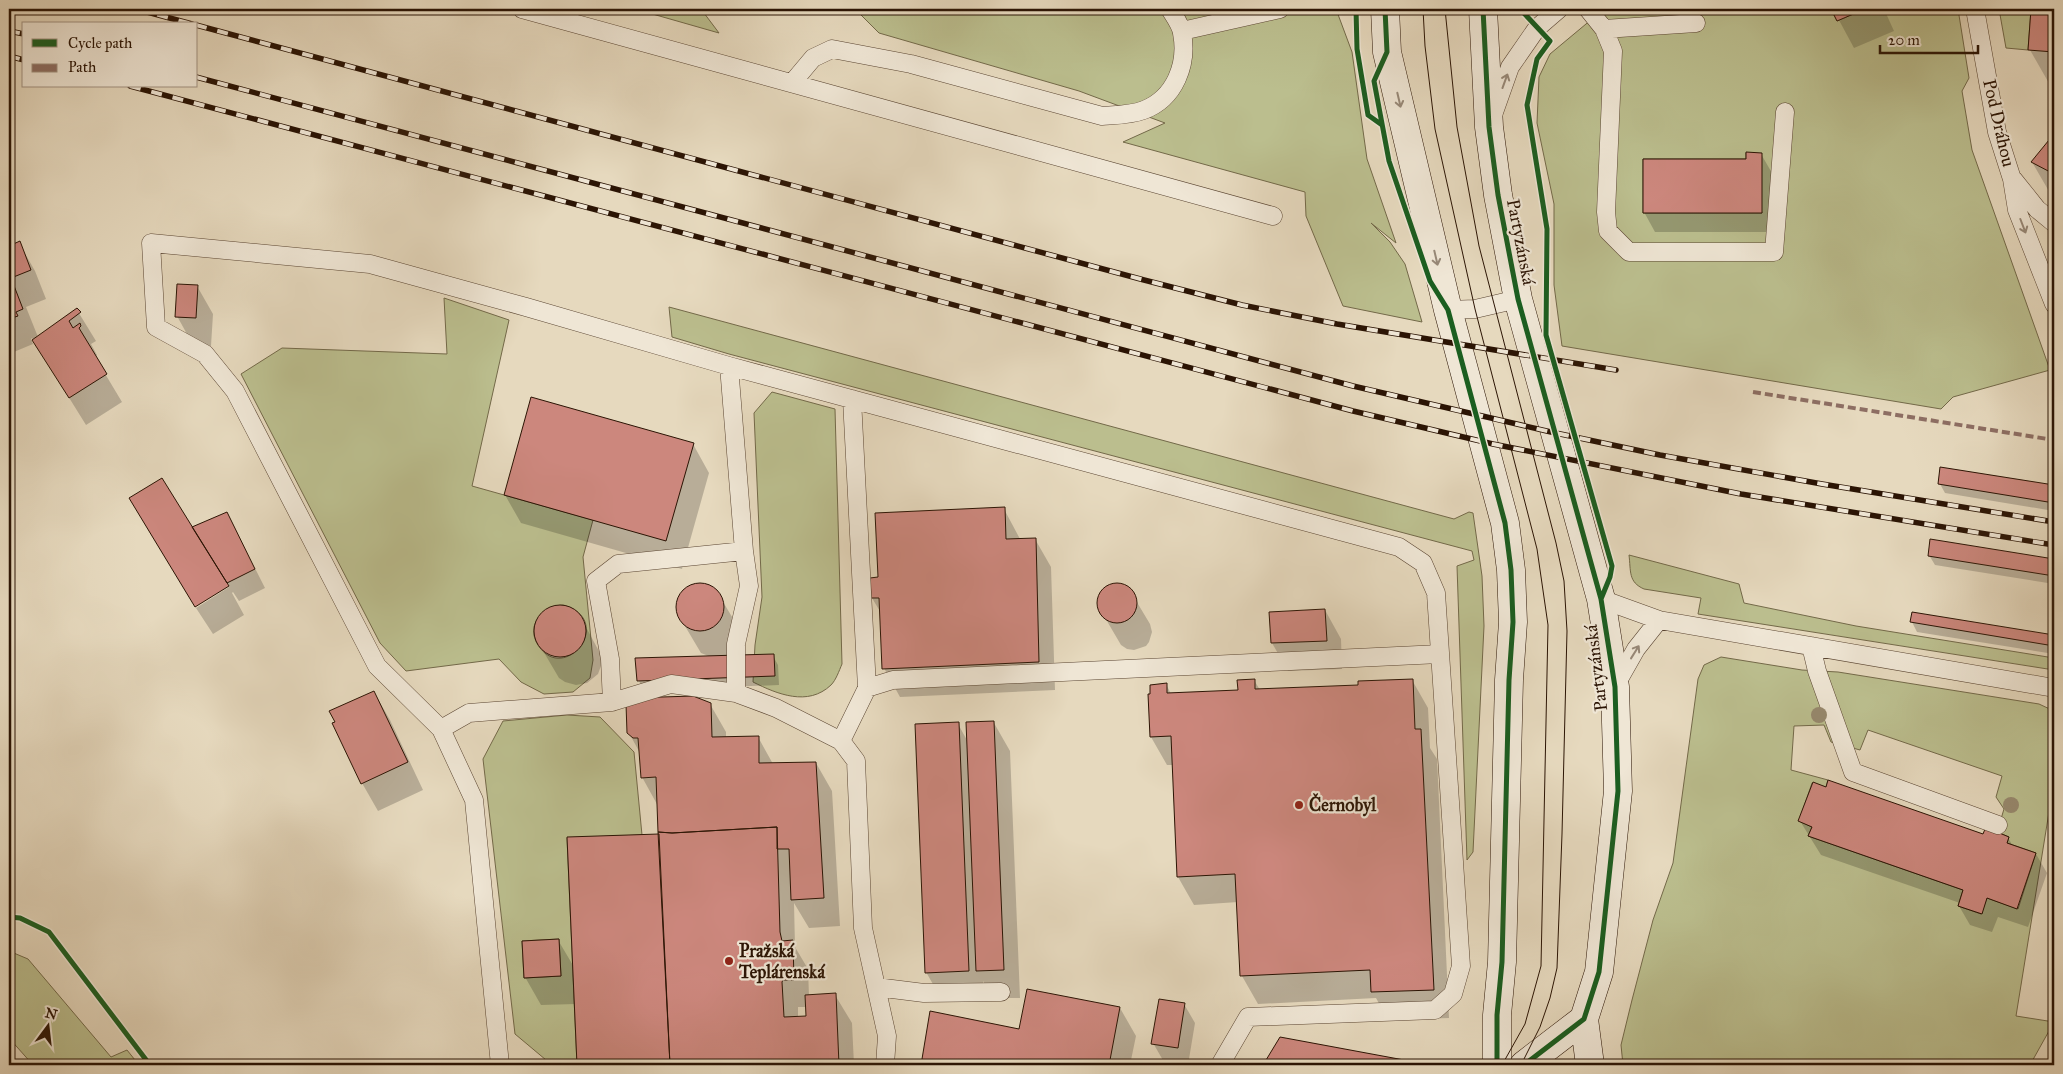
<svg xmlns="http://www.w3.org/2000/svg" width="2063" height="1074" viewBox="0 0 2063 1074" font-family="'IM FELL Great Primer',serif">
<rect width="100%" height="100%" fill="#e6d9be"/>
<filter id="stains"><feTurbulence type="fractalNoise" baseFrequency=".004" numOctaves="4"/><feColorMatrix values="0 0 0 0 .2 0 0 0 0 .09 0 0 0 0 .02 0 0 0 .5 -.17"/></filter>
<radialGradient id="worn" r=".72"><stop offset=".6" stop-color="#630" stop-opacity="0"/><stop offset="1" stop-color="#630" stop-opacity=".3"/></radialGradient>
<path fill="#bbbe8e" stroke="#736949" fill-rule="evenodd" d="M 635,9 L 701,9 L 719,33 Z
M 855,9 L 1336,9 L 1352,52 L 1367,159 L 1396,243 L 1371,223 L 1390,242 L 1405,264 L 1422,322 L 1343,306 L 1306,216 L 1305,192 L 1123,142 L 1165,123 L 1079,91 L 879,33 Z
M 1604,9 L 1831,9 L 1837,21 L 1865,9 L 1958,9 L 1969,78 L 1962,91 L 1972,150 L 2050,370 L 1953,397 L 1941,409 L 1562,346 L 1554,285 L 1554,204 L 1537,123 L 1539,77 L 1550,54 ZM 1746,153 L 1762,213 L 1643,213 L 1643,159 L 1746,159 Z
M 1999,9 L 2031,9 L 2028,50 L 2006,48 Z
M 444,298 L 509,320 L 472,486 L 593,520 L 583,557 L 593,660 L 590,678 L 573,692 L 544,694 L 521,682 L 499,659 L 406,671 L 380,643 L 241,374 L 282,348 L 447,354 ZM 563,605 C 617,620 564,686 538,645 C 525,625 543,606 563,605 Z
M 669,307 L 1454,519 L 1469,512 L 1473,513 L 1482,576 L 1484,626 L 1473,852 L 1467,860 L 1457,566 L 1474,560 L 1472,551 L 729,354 L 672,337 Z
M 772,392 L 835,409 L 842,664 C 839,671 836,680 831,685 C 808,707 777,694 753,682 L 755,645 L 762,597 L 754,413 Z
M 1629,555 L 1739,584 L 1744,603 L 1856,626 L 2054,658 L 2054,670 L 1698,614 L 1701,598 L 1644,589 C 1628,582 1631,571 1629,555 Z
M 1721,657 L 1802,670 L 1838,672 L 2039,704 L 2054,711 L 2054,781 L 2016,1016 L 2054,1022 L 2030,1065 L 1623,1065 L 1621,1045 L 1632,1000 L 1653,920 L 1673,863 L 1698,679 L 1704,665 ZM 1824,725 L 1831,742 L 1860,750 L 1868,730 L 2002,776 L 1996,797 L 2004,809 L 1997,832 L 2009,837 L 2007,843 L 2036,853 L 2018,909 L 1987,898 L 1981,914 L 1958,906 L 1963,890 L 1808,836 L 1812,827 L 1799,821 L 1812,783 L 1826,787 L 1828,780 L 1791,770 L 1794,726 Z
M 567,715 L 600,717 L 634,752 L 642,835 L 567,838 L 577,1065 L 552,1065 L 515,1034 L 483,759 L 503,721 ZM 559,939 L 561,976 L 524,978 L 522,941 Z
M 9,951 L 28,959 L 111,1057 L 127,1050 L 139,1065 L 33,1065 L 9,1038 Z"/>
<path fill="#0003" fill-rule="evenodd" d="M 1833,9 L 1884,9 L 1894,31 L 1854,48 Z
M 2032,9 L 2054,9 L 2054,92 L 2030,50 Z
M 2054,142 L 2054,200 L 2032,162 Z
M 1761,154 L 1772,173 L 1772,232 L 1655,232 L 1644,212 Z
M 19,243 L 35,271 L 46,299 L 26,307 L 38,337 L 77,310 L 96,341 L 91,344 L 97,355 L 95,357 L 122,402 L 86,425 L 32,338 L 31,339 L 33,344 L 9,354 L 9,247 Z
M 197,286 L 213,314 L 211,346 L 193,345 L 177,316 Z
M 693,444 L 709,473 L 682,569 L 521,523 L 505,495 Z
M 1941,468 L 2054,486 L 2054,511 L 1945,493 L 1940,484 Z
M 1004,509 L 1020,539 L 1035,539 L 1051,567 L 1055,690 L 900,697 L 884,668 L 881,613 L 872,598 L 879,578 Z
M 227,513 L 265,588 L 239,601 L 233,592 L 232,593 L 244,615 L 213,634 L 196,608 L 229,587 L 229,584 L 195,606 L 197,537 Z
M 1931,540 L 2054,560 L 2054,584 L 1935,565 L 1929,555 Z
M 698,584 L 710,586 L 716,590 L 738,627 L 731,653 L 724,657 L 773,656 L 778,665 L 779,685 L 644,690 L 639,681 L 637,659 L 711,657 L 701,653 L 679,616 L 678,606 L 680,597 L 684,592 Z
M 1115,585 L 1129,589 L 1150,624 L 1152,632 L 1149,642 L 1146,646 L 1134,650 L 1127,649 L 1121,645 L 1104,616 L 1099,604 L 1100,597 L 1104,590 Z
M 563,607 L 574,610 L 580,616 L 601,655 L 602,663 L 598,674 L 587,683 L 576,685 L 565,682 L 559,678 L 536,639 L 535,631 L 538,620 L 545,611 L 552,608 Z
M 1325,610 L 1341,639 L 1342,669 L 1288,671 L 1272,643 L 1270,613 Z
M 1913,614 L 2054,636 L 2054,654 L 1917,632 L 1912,622 Z
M 1254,680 L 1260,690 L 1359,686 L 1412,680 L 1428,708 L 1430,748 L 1437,759 L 1449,1018 L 1388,1020 L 1376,998 L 1258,1004 L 1242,976 L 1238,902 L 1194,905 L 1178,877 L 1173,765 L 1167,765 L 1151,737 L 1166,684 L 1171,694 L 1239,691 Z
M 374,692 L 390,720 L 423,790 L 378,811 L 362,783 Z
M 710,704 L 726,732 L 726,738 L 758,737 L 773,764 L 816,763 L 832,791 L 840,926 L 809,928 L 794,903 L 795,947 L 808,969 L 809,996 L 835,995 L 852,1023 L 854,1065 L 578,1065 L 576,1004 L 541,1005 L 525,977 L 558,940 L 574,967 L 660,835 L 658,806 L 642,777 L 640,753 L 629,733 ZM 798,1007 L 807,1007 L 807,1017 L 798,1017 Z
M 994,723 L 1010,751 L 1020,998 L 993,998 L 983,981 L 984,999 L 942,1000 L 926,972 L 958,724 L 968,742 Z
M 1800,821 L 2008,838 L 2013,846 L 2036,854 L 2047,873 L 2028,927 L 1998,917 L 1992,932 L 1970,925 L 1959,906 L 1960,903 L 1821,855 Z
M 1184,1004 L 1195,1023 L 1188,1065 L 1164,1062 L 1153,1043 Z
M 1120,1008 L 1136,1036 L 1130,1065 L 1132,1065 L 922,1065 L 931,1012 L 1020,1030 Z
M 1280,1038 L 1424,1065 L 1264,1065 Z"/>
<path fill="#cc877d" stroke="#2b1404" d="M 1831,9 L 1865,9 L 1837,21 Z
M 2031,9 L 2054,9 L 2054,52 L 2028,50 Z
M 2049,140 L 2052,142 L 2054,140 L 2054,174 L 2031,162 Z
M 1746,152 L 1762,153 L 1762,213 L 1643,213 L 1643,159 L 1746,159 Z
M 20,241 L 31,270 L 11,278 L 23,309 L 16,312 L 18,316 L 9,319 L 9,246 Z
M 177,284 L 198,285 L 196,318 L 175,317 Z
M 77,308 L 81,312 L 69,321 L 73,328 L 80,323 L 81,326 L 79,328 L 107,374 L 69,398 L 32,340 Z
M 531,397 L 694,443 L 666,541 L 504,495 Z
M 1940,467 L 2054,485 L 2054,503 L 1938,484 Z
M 162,478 L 229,586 L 195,607 L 129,498 Z
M 1005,507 L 1006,539 L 1036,538 L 1039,662 L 882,669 L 879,598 L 871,598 L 870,578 L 878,577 L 875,513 Z
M 227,512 L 255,569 L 227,583 L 192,527 Z
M 1930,539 L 2054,559 L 2054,576 L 1928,556 Z
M676 607a24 24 0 1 1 48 0a24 24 0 1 1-48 0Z
M1097 603a20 20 0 1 1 40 0a20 20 0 1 1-40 0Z
M534 631a26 26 0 1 1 52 0a26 26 0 1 1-52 0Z
M 1325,609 L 1327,641 L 1271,643 L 1269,612 Z
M 1912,612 L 2054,635 L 2054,646 L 1910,622 Z
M 774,654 L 775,676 L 637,681 L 635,658 Z
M 1255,679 L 1255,689 L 1358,685 L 1358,681 L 1413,679 L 1415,729 L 1421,729 L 1434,990 L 1371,992 L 1370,970 L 1240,976 L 1235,874 L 1177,877 L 1171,736 L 1150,737 L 1148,694 L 1150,694 L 1150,685 L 1167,683 L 1167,693 L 1238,690 L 1237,680 Z
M 374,691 L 408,762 L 361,784 L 332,723 L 335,722 L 329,711 Z
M 693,696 L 711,703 L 712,737 L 759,736 L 759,763 L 816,762 L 824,898 L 791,900 L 789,849 L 777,849 L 777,827 L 672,833 L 658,832 L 656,777 L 641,778 L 638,738 L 633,738 L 627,733 L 626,704 L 631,698 Z
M 994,721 L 1004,970 L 976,971 L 966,722 Z
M 959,722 L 969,971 L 925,973 L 915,724 Z
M 1828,780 L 1983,834 L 1985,829 L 1997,832 L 2009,837 L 2007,843 L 2036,853 L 2017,909 L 1987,898 L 1982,914 L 1958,906 L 1963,890 L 1808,836 L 1812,827 L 1798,821 L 1813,782 L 1826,787 Z
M 777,827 L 780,932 L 782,941 L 793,940 L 793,942 L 794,980 L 783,980 L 782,982 L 784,1017 L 806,1016 L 805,995 L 836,993 L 839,1065 L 670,1065 L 658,832 L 672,833 Z
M 659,834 L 670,1065 L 577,1065 L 567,837 Z
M 559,939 L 561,976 L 524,978 L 522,941 Z
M 1027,989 L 1120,1007 L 1110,1060 L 1139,1065 L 921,1065 L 930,1011 L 1019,1029 Z
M 1159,999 L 1185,1003 L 1178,1048 L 1151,1044 Z
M 1280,1037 L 1431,1065 L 1263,1065 Z"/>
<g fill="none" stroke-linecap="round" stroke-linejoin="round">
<g stroke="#5a4532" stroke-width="19">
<path id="lane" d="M 522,9 L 1273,216
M 1588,9 L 1604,29 L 1613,51 L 1606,212 L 1608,231 L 1629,252 L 1774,252 L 1785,112
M 1975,9 L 1997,132 L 2012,179 L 2017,210 L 2054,304
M 1604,29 L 1696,23
M 1182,31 L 1280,9
M 792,83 L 813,58 L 832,49 L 911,64 L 1102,116 C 1116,115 1131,115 1144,110 C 1175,98 1188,64 1182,33 C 1181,25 1174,16 1170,9
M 1493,115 L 1510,67 L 1537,28 L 1559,9
M 2013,179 L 2037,209 L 2054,223
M 1448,310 L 1475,309 L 1518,299
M 729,366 L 744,551 L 749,586 L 736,644 L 736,693
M 852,399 L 867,688
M 1601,599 L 1659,620 L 2054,688
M 1811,646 L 1817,671 L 1853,772 L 1998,825
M 1615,686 L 1636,649 L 1659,620
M 612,702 L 610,659 L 596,581 L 618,564 L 744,551
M 441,729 L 469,713 L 612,702 L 671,684 L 736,693 L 776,708 L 841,741 L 856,761 L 863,928 L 887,1036 L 885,1065
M 841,741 L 867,688 L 893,680 L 1440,654
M 876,987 L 924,993 L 1001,992
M 500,1065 L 474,800 L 441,729 L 377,666 L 235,391 L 205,354 L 156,327 L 151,243 L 370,264 L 526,307 L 729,366 L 1399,547 L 1423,563 L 1436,593 L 1461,966 L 1453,994 L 1435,1010 L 1248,1017 L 1220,1065"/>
</g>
<g stroke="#2b1404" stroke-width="29">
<path id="secondary" d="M 1385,9 L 1387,52 L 1448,310 L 1505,523 L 1511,570 L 1513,622 L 1509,680 L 1502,962 L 1497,1015 L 1497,1065
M 1483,9 L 1489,127 L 1498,195 L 1518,299 L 1601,599 L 1615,687 L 1618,791 L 1599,972 L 1584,1019 L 1524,1065
M 1584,1019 L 1590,1065"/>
</g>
<use href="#lane" stroke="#efe6d5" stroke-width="18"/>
<use href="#secondary" stroke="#efe6d5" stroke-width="28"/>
<path stroke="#2b1404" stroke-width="1" d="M 1423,9 L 1425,46 L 1435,129 L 1475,309 L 1537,549 L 1548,625 L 1541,966 L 1525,1024 L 1502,1065
M 1445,9 L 1457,127 L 1479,246 L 1556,543 L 1564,581 L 1567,631 L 1562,834 L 1557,968 L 1550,998 L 1540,1027 L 1521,1065"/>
<g stroke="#2b1404" stroke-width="5.5">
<path id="rail" d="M 136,9 L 192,24
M 196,25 L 1144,280 L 1242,305 L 1337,324 L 1616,370
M 9,31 L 24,34
M 9,56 L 24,60
M 196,77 L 1353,386 L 1551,432 L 1660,455 L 1822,484 L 2054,522
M 130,86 L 1353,411 L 1493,444 L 1741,494 L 2054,545"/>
</g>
<use href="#rail" stroke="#efe6d5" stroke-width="4" stroke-dasharray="11" stroke-linecap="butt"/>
<path stroke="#8d6e63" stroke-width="4" stroke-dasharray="8 4" stroke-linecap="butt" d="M 1753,392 L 2054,440"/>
<g stroke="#efe6d5" stroke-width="8">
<path id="cycleway" d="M 1356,9 L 1357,49 L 1368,115 L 1382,125
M 1385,9 L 1387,52 L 1374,81 L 1389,161 L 1430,281 L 1448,310 L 1505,523 L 1511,570 L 1513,622 L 1509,680 L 1502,962 L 1497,1015 L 1497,1065
M 1483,9 L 1489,127 L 1498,195 L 1518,299 L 1601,599 L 1615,687 L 1618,791 L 1599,972 L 1584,1019 L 1524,1065
M 1520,9 L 1550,41 L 1537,59 L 1527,105 L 1547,229 L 1546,335 L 1612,566 L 1610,577 L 1601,599
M 9,917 L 20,918 L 49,932 L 150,1065"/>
</g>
<use href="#cycleway" stroke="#1b5e20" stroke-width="5"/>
</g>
<g fill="#97896e">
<circle cx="1819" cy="715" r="8"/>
<circle cx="2011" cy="805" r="8"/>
</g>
<defs><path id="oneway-shaft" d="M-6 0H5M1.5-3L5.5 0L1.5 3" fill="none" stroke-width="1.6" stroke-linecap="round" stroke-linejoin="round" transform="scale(1.25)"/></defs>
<g stroke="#978877">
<use href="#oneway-shaft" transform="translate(1505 81) rotate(-70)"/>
<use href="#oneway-shaft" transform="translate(1399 100) rotate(77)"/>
<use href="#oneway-shaft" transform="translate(2023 226) rotate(69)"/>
<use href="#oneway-shaft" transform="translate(1436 258) rotate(77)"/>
<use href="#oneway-shaft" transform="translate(1635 652) rotate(-58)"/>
</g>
<g fill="#8f2418" stroke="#efe6d5" stroke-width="2">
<circle cx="1299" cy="805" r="5"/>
<circle cx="729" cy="961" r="5"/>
</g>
<g text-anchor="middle" stroke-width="4.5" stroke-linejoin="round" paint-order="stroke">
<g font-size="18" fill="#2b1404" stroke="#efe6d5">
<text transform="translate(1999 123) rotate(77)" y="6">Pod Dráhou</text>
<text transform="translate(1521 242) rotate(79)" y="6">Partyzánská</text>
<text transform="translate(1596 668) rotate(-97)" y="6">Partyzánská</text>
</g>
<g font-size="18" font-weight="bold" fill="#2b1404" stroke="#efe6d5" text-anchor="start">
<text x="1309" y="811">Černobyl</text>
<text x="739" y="957">Pražská<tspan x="739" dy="21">Teplárenská</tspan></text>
</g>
</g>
<rect width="2063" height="1074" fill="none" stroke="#e6d9be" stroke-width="30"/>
<rect x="10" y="10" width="2043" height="1054" fill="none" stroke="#2b1404" stroke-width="2.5"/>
<rect x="15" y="15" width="2033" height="1044" fill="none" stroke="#2b1404"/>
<rect x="22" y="22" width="175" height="65" fill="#efe6d5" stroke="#a19281"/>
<rect x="32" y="39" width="25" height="8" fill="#1b5e20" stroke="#a19281"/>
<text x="68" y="48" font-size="15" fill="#2b1404">Cycle path</text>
<rect x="32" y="64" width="25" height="8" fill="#8d6e63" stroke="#a19281"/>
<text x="68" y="72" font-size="15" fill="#2b1404">Path</text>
<g transform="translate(48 1026) rotate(15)" stroke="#efe6d5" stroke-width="4" paint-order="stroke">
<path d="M0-4L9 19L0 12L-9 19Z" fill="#2b1404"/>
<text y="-8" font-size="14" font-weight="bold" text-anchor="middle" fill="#2b1404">N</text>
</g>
<path d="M1880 45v8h98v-8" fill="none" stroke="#2b1404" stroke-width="2.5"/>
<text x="1888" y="45" font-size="15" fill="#2b1404" stroke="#efe6d5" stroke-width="4" paint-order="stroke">20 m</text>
<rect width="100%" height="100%" filter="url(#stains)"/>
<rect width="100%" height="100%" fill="url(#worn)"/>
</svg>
